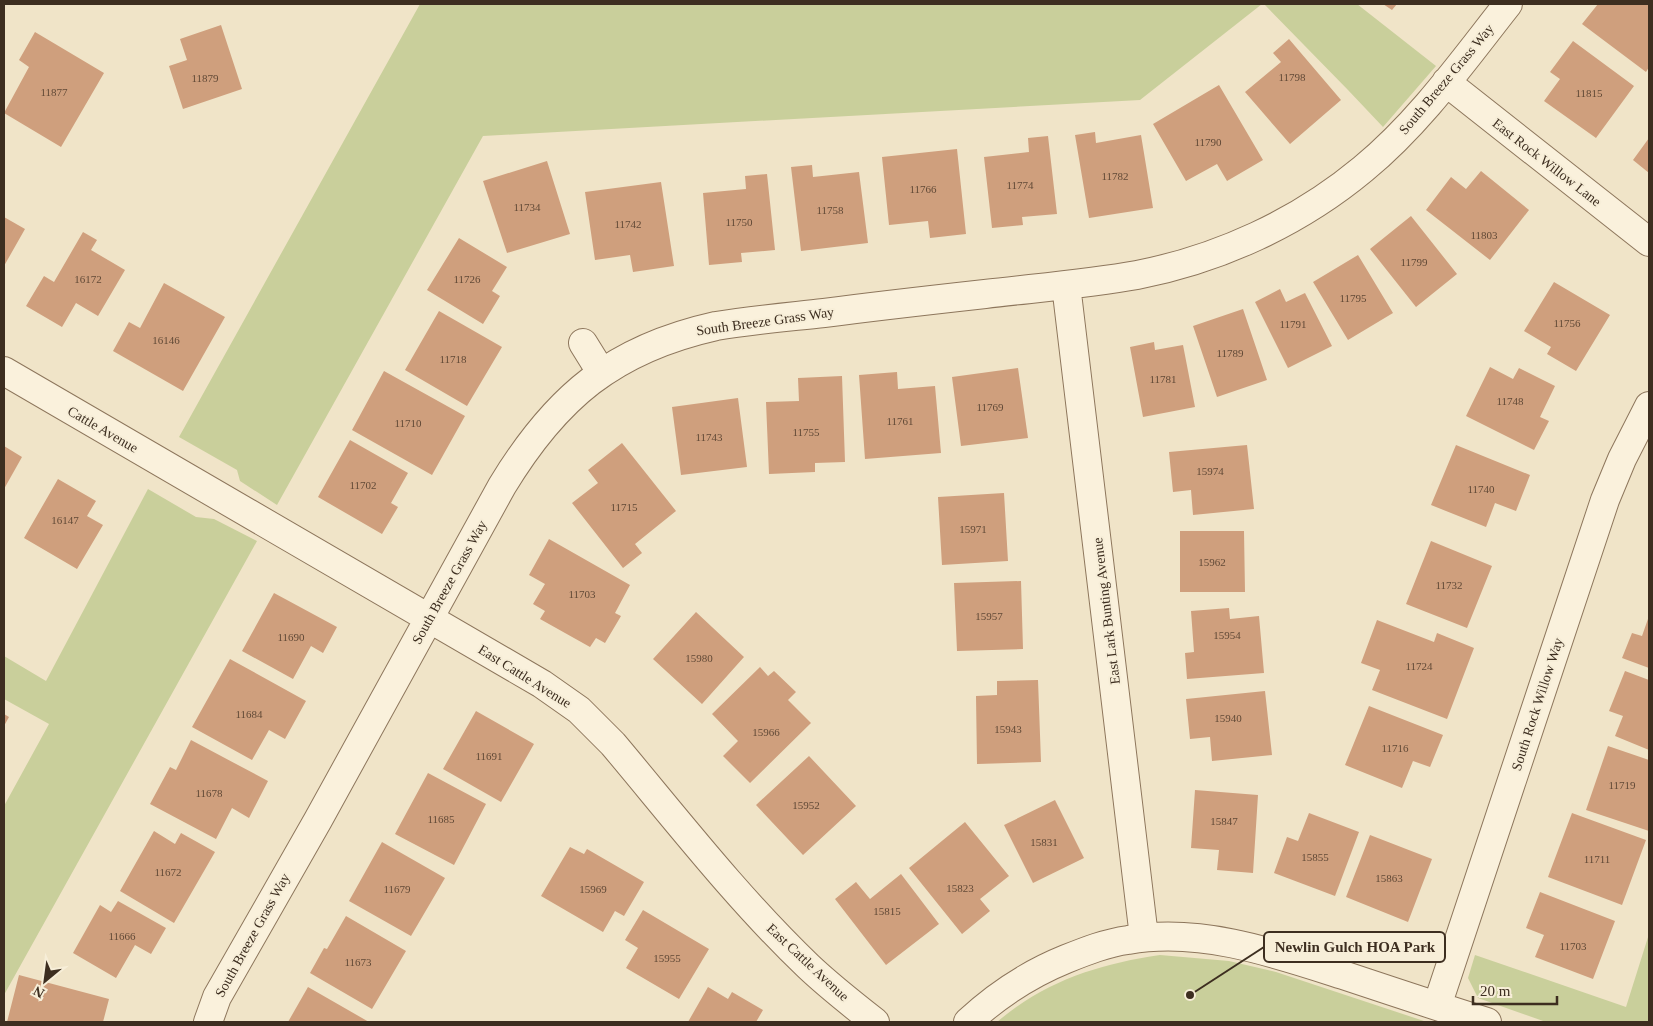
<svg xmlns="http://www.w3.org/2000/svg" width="1653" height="1026" viewBox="0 0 1653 1026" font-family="Georgia,serif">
<rect width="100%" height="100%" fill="#f0e4c8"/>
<path fill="#c9cf9b" d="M 420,4 L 1262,4 L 1140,100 L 483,136 L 277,505 L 240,481 L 237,470 L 179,437 Z
M 1264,4 L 1357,4 L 1436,66 L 1383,127 L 1348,90 Z
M 148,489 L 196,517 L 214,519 L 257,541 L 4,995 L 4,806 L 49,724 L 4,699 L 4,656 L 46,681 Z
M 1649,934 L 1649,1022 L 1546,1022 L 1478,998 L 1468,978 L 1475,955 L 1626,1007 Z
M 1160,955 L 1229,961 L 1276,972 L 1427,1022 L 997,1022 C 1045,981 1099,964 1160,955 Z"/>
<path fill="#cf9f7d" d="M 1383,4 L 1397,4 L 1392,10 Z
M 1598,4 L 1649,4 L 1649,67 L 1646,72 L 1582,24 Z
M 221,25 L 242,89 L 183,109 L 169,66 L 187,60 L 180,39 Z
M 35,32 L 104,73 L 61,147 L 4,113 L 29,67 L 19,60 Z
M 1289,39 L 1341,100 L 1290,144 L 1245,92 L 1281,62 L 1273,53 Z
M 1573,41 L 1634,86 L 1596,138 L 1544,101 L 1560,79 L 1550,72 Z
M 1219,85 L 1263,160 L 1227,181 L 1217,164 L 1186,181 L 1153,124 Z
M 1095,132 L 1096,143 L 1141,135 L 1153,208 L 1089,218 L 1075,135 Z
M 1048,136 L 1057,214 L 1022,217 L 1023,225 L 992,228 L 984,157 L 1029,152 L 1028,138 Z
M 1649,138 L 1649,173 L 1633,160 Z
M 957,149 L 966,234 L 930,238 L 928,221 L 889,225 L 882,157 Z
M 547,161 L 570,234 L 507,253 L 483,181 Z
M 812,165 L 813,177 L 859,172 L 868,243 L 801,251 L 791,167 Z
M 1481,171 L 1529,210 L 1490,260 L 1426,210 L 1451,177 L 1466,189 Z
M 767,174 L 775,250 L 741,253 L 742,262 L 709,265 L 703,193 L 746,189 L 745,176 Z
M 661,182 L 674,266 L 633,272 L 630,255 L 595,260 L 585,192 Z
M 1411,216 L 1457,274 L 1416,307 L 1370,249 Z
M 4,217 L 25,229 L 4,266 Z
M 83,232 L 97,240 L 91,250 L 125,270 L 98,316 L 76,303 L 62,327 L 26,306 L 44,276 L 54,282 Z
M 459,238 L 507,267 L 492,291 L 500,296 L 483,324 L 427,290 Z
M 1358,255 L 1393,313 L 1348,340 L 1313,282 Z
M 1554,282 L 1610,315 L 1576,371 L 1547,354 L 1551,347 L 1524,331 Z
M 164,283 L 225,317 L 183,391 L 113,351 L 129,322 L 140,328 Z
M 1280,289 L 1286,302 L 1305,293 L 1332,346 L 1288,368 L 1255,302 Z
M 1243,309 L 1267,380 L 1217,397 L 1193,326 Z
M 439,311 L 502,347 L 467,406 L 405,370 Z
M 1154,342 L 1155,350 L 1183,345 L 1195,407 L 1143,417 L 1130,347 Z
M 1490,367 L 1513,379 L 1519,368 L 1555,386 L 1540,417 L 1549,421 L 1534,450 L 1466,416 Z
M 1018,368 L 1028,438 L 961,446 L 952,377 Z
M 384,371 L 465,416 L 432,475 L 352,430 Z
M 897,372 L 898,389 L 935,386 L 941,453 L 865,459 L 859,375 Z
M 842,376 L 845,462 L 815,463 L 815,472 L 769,474 L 766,402 L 799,401 L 798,378 Z
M 738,398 L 747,467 L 681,475 L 672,407 Z
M 350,440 L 408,473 L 391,503 L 398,507 L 382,534 L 318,497 Z
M 622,443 L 676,511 L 635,544 L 642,553 L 623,568 L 572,503 L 598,483 L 588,470 Z
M 1247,445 L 1254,509 L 1193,515 L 1191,490 L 1173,492 L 1169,452 Z
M 1456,445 L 1530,475 L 1516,511 L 1495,503 L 1486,527 L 1431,505 Z
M 4,446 L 22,457 L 4,489 Z
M 58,479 L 96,501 L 87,516 L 103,525 L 77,569 L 24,538 Z
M 1004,493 L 1008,561 L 942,565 L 938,497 Z
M 1180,531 L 1244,531 L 1245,592 L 1180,592 Z
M 549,539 L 630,585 L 615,613 L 621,616 L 605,643 L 596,638 L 590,647 L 540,619 L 545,611 L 533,604 L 545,584 L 529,575 Z
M 1431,541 L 1492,566 L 1467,628 L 1406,604 Z
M 1021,581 L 1023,649 L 957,651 L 954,583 Z
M 274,593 L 337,627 L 323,653 L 311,646 L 293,679 L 242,651 Z
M 1229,608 L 1230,619 L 1259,616 L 1264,673 L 1187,679 L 1185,653 L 1194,652 L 1191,611 Z
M 696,612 L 744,657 L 702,704 L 653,659 Z
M 1649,616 L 1649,668 L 1622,658 L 1632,633 L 1642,636 Z
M 1377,620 L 1434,642 L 1437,633 L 1474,648 L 1447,719 L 1372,690 L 1380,670 L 1361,663 Z
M 230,659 L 306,701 L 285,739 L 269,730 L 252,760 L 192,727 Z
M 760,667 L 768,676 L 774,671 L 796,692 L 788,700 L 811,723 L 750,783 L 723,756 L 738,741 L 712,714 Z
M 1625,671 L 1649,680 L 1649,750 L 1615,736 L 1623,716 L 1609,711 Z
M 1038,680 L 1041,762 L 977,764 L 976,696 L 997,695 L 997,681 Z
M 1265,691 L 1272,755 L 1212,761 L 1210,737 L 1190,739 L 1186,699 Z
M 1369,706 L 1443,735 L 1430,767 L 1413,761 L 1402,788 L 1345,765 Z
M 476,711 L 534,744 L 501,802 L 443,769 Z
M 4,714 L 9,717 L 4,726 Z
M 191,740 L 268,781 L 249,818 L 232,808 L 216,839 L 150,804 L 170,767 L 176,770 Z
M 1608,746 L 1649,760 L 1649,831 L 1586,810 Z
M 809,756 L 856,806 L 803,855 L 756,805 Z
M 428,773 L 486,804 L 454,865 L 395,834 Z
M 1195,790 L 1258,795 L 1253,873 L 1217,870 L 1219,850 L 1191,848 Z
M 1055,800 L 1084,858 L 1033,883 L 1004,825 Z
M 1309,813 L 1359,832 L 1335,896 L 1274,873 L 1287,837 L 1298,841 Z
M 1572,813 L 1646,840 L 1622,905 L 1548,877 Z
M 965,822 L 1009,876 L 980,899 L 990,911 L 962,934 L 909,868 Z
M 154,831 L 175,844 L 181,833 L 215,852 L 174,923 L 120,891 Z
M 1370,835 L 1432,859 L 1408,922 L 1346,897 Z
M 382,842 L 445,878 L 411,936 L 349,901 Z
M 570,847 L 584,854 L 587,849 L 644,882 L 624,916 L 615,911 L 603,932 L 541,896 Z
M 901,874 L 939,924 L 886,965 L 835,899 L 856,882 L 870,899 Z
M 1540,892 L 1615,921 L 1593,979 L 1535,957 L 1544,935 L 1526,928 Z
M 118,901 L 166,928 L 151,954 L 135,945 L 116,978 L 73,953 L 100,905 L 111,912 Z
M 643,910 L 709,949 L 679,999 L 626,968 L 638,948 L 625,940 Z
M 346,916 L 406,951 L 372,1009 L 310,973 L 324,948 L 327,949 Z
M 19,975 L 109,999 L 103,1022 L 7,1022 Z
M 308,987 L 369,1022 L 288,1022 Z
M 708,987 L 728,999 L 732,992 L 763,1010 L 756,1022 L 688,1022 Z"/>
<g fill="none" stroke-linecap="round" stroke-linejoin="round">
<g stroke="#8d765c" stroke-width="30">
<path id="minor" d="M 1446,82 L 1649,242
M 1066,285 L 1144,937
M 583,343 L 601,372
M 4,371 L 542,684 L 579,710 L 613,744 C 676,819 737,898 808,966 C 829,986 852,1004 875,1022
M 1437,1006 L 1605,500 L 1622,459 L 1649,406
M 208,1022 L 217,997 L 318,820 L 502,486 C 556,397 613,349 716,326 C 752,320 788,317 824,313 C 877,306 931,300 985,294 C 1035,288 1087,284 1137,275 C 1219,259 1298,223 1363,169 C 1420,122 1463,61 1508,4
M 968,1022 C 997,995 1029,974 1066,959 C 1086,951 1106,943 1128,940 C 1200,927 1275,953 1343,975 C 1391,991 1439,1007 1487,1022"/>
</g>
<use href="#minor" stroke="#faf1dc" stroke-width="28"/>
</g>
<g text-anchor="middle" stroke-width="4" stroke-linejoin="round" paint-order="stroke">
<g font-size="11" fill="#624a37">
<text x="1292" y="81">11798</text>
<text x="205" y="82">11879</text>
<text x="54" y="96">11877</text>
<text x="1589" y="97">11815</text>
<text x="1208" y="146">11790</text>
<text x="1115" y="180">11782</text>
<text x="1020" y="189">11774</text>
<text x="923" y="193">11766</text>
<text x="527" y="211">11734</text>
<text x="830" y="214">11758</text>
<text x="739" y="226">11750</text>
<text x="628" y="228">11742</text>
<text x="1484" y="239">11803</text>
<text x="1414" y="266">11799</text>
<text x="88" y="283">16172</text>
<text x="467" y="283">11726</text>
<text x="1353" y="302">11795</text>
<text x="1567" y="327">11756</text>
<text x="1293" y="328">11791</text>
<text x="166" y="344">16146</text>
<text x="1230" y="357">11789</text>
<text x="453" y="363">11718</text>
<text x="1163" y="383">11781</text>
<text x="1510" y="405">11748</text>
<text x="990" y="411">11769</text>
<text x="900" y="425">11761</text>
<text x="408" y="427">11710</text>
<text x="806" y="436">11755</text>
<text x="709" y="441">11743</text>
<text x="1210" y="475">15974</text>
<text x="363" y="489">11702</text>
<text x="1481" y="493">11740</text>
<text x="624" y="511">11715</text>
<text x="65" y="524">16147</text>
<text x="973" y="533">15971</text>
<text x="1212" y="566">15962</text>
<text x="1449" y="589">11732</text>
<text x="582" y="598">11703</text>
<text x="989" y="620">15957</text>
<text x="1227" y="639">15954</text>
<text x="291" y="641">11690</text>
<text x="699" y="662">15980</text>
<text x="1419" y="670">11724</text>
<text x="249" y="718">11684</text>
<text x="1228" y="722">15940</text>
<text x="1008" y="733">15943</text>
<text x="766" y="736">15966</text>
<text x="1395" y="752">11716</text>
<text x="489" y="760">11691</text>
<text x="1622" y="789">11719</text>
<text x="209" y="797">11678</text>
<text x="806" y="809">15952</text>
<text x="441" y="823">11685</text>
<text x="1224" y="825">15847</text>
<text x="1044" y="846">15831</text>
<text x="1315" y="861">15855</text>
<text x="1597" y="863">11711</text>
<text x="168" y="876">11672</text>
<text x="1389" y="882">15863</text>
<text x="960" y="892">15823</text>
<text x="397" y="893">11679</text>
<text x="593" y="893">15969</text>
<text x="887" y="915">15815</text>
<text x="122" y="940">11666</text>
<text x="1573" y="950">11703</text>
<text x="667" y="962">15955</text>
<text x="358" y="966">11673</text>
</g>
<g font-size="14" fill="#3d2e20" stroke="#f7eed8">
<text transform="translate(1446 79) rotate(-50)" y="5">South Breeze Grass Way</text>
<text transform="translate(1547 162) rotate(38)" y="5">East Rock Willow Lane</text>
<text transform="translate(765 321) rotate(-8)" y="5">South Breeze Grass Way</text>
<text transform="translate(103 429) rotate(30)" y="5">Cattle Avenue</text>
<text transform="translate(449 582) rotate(-61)" y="5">South Breeze Grass Way</text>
<text transform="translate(1106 611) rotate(-97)" y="5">East Lark Bunting Avenue</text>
<text transform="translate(525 676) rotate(32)" y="5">East Cattle Avenue</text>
<text transform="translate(1537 704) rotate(-72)" y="5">South Rock Willow Way</text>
<text transform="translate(252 935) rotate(-61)" y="5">South Breeze Grass Way</text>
<text transform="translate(808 962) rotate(43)" y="5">East Cattle Avenue</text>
</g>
</g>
<path fill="none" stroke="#3d2e20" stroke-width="2" d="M1190 995L1264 947"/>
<circle fill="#3d2e20" stroke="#f7eed8" stroke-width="2" cx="1190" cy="995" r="5"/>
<rect fill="#f7eed8" stroke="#3d2e20" stroke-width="2" x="1264" y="932" width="181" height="30" rx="5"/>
<g font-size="15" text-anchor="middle" font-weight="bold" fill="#3d2e20">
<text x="1355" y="952">Newlin Gulch HOA Park</text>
</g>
<rect width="1653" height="1026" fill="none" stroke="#3d2e20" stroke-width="10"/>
<g transform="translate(45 981) rotate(209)" stroke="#f7eed8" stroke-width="4" paint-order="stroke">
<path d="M0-4L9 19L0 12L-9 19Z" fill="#3d2e20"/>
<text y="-8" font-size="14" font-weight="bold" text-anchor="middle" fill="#3d2e20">N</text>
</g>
<path d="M1473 996v8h84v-8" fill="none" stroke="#3d2e20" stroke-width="2.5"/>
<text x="1480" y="996" font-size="15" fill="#3d2e20" stroke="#f7eed8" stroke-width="4" paint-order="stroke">20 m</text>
</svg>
